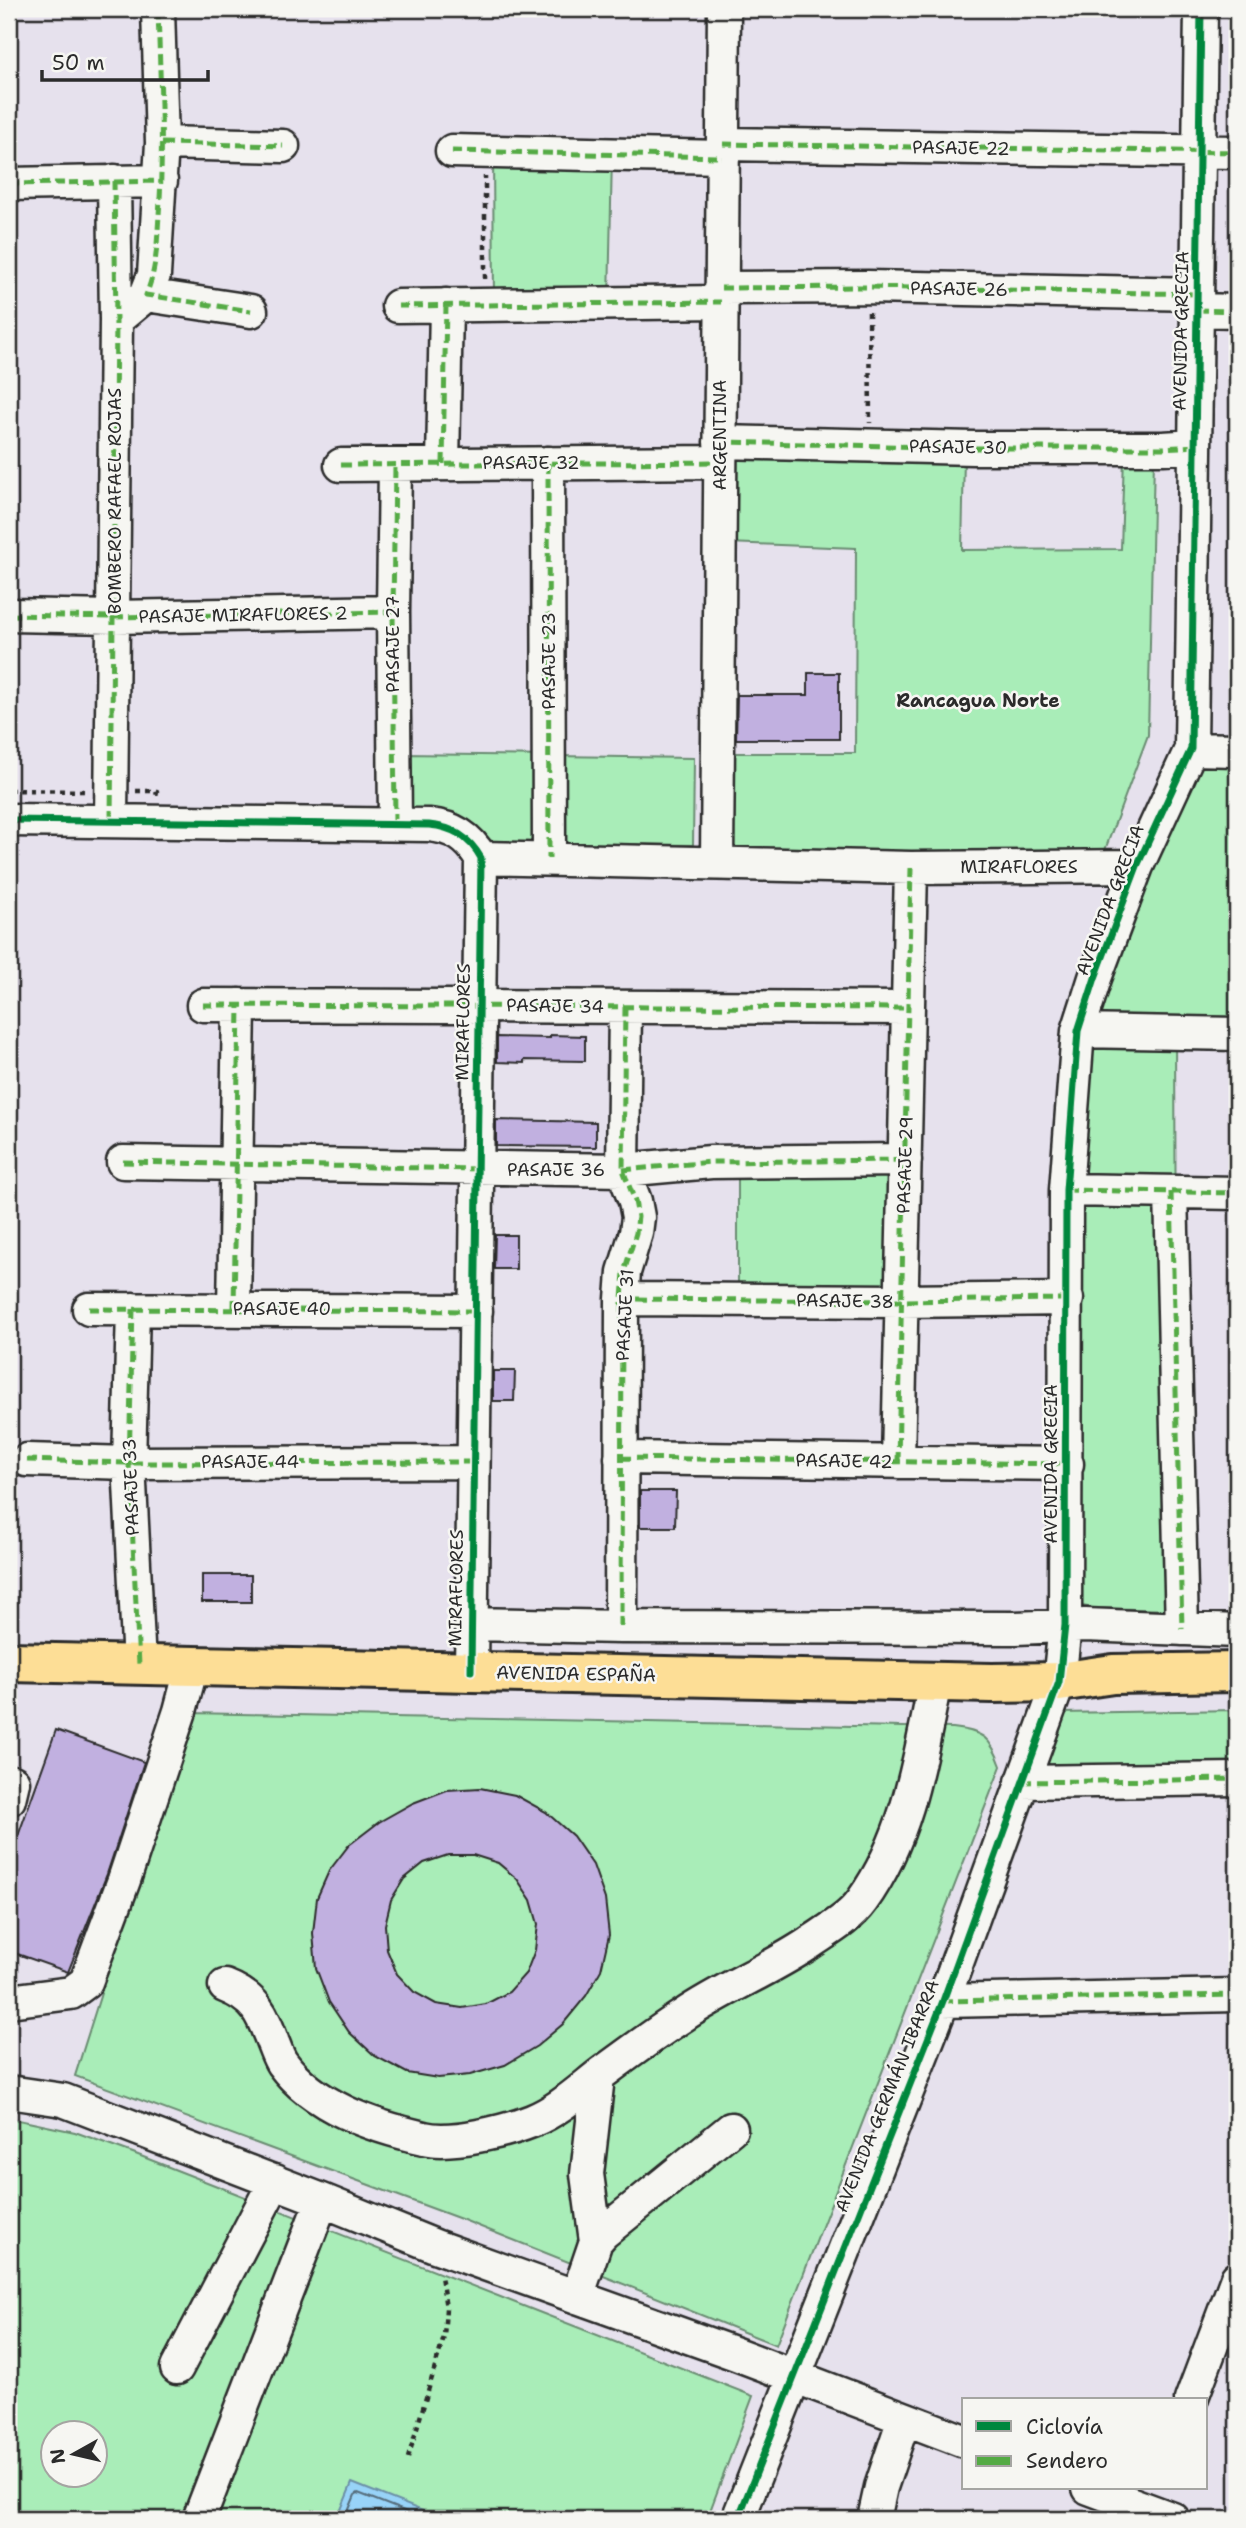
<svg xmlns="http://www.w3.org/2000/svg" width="1246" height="2528" viewBox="0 0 1246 2528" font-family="'Shantell Sans',sans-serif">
<rect width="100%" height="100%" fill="#e6e1ed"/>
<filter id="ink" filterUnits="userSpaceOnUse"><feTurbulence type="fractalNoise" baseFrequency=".0143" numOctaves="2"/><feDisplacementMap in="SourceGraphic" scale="14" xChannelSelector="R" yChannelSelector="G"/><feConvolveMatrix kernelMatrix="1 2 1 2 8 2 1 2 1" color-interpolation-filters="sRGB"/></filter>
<g filter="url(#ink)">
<path fill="#a9edb8" stroke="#6a8c72" stroke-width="2" fill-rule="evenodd" d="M 493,151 L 612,154 L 609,303 L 494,305 Z
M 729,451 L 964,457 L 962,550 L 1121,549 L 1124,456 L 1154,457 L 1148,735 L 1102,858 L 726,854 L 727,753 L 855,753 L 856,548 L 728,543 Z
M 403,754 L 694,758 L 693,845 L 491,843 L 460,815 L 403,814 Z
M 1195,757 L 1237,760 L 1237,1025 L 1175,1025 L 1177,1610 L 1093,1608 L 1082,1606 L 1075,1175 L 1086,1037 Z
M 738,1162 L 898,1163 L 895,1294 L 738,1292 Z
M 1237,1710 L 1237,1786 L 1027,1788 L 1060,1713 Z
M 189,1713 L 953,1728 C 983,1731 991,1738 1001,1766 L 776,2345 L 461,2219 L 75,2076 Z
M 9,2118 L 75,2132 L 133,2153 L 753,2396 L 707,2519 L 9,2519 ZM 52,2434 L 94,2434 L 94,2476 L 52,2476 Z"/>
<path fill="#98d3f8" stroke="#6c90a6" stroke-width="2" d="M 352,2483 L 428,2513 L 426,2519 L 337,2519 Z"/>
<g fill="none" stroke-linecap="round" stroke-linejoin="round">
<path stroke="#576e7d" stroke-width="2" d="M 345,2519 L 355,2495 L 358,2493 L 417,2516 L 420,2519"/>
</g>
<path fill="#c1b0e0" stroke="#2b2b2b" stroke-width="2" fill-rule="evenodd" d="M 808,673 L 839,673 L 839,739 L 736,739 L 737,695 L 808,695 Z
M 550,1035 L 585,1036 L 585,1061 L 524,1060 L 524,1063 L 497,1062 L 497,1037 L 550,1038 Z
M 496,1120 L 596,1122 L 596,1147 L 496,1146 Z
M 495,1235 L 516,1235 L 516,1269 L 494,1269 Z
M 493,1371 L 515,1371 L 514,1401 L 493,1401 Z
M 640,1491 L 676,1491 L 675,1527 L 640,1527 Z
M 202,1575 L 251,1575 L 251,1602 L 202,1602 Z
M 56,1730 L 144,1762 L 107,1874 L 68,1972 L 9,1951 L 9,1861 Z
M 480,1788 L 515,1795 L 546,1812 L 573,1836 L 593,1865 L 605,1899 L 609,1935 L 601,1970 L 586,1996 L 563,2024 L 537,2046 L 505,2065 L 470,2075 L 438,2078 L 407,2073 L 375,2056 L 349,2032 L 329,2002 L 316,1968 L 313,1933 L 317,1898 L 329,1871 L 349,1845 L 379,1822 L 413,1803 L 447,1790 ZM 448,1855 L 473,1855 L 498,1863 L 517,1879 L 531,1900 L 538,1924 L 535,1950 L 526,1973 L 509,1992 L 486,2004 L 462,2008 L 436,2004 L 414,1992 L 397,1974 L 387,1950 L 385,1925 L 391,1900 L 404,1879 L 424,1863 Z"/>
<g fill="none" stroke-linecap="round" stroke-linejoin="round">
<g stroke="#2b2b2b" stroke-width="37">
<path id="minor" d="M 162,143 L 283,146
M 723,144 L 1237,152
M 452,151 L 722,157
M 9,184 L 161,181
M 721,288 L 868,287 L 1197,294
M 146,295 L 251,311
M 398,306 L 721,302
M 1197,310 L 1237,311
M 116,320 L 146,295 L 154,275 L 162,143 L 158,9
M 720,442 L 973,448 L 1163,448 L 1195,446
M 548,463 L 549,859
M 443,464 L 446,305
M 341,465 L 720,462
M 9,615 L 114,617 L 393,612
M 1191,749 L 1237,750
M 9,820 L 429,825 C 453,827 469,837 481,858 L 471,1671
M 111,820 L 116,320 L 114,181
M 395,823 L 393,612 L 395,465
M 481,858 L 911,868 L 1137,866
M 717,862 L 724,9
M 203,1005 L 908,1008
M 1078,1031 L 1237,1034
M 123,1162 L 623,1170 L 711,1162 L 905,1160
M 1066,1190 L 1237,1193
M 1171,1192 L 1182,1629
M 622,1299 L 900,1301 L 1067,1299
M 89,1309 L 476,1311
M 133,1309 L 129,1463 L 139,1665
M 234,1309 L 239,1005
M 621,1458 L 1067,1464
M 27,1460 L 129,1463 L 473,1462
M 898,1462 L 911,868
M 472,1624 L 621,1627 L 1016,1628 L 1085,1625 L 1237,1631
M 621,1627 L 622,1299 L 624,1272 L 636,1233 L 638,1217 L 635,1201 L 623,1170 L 625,1007
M 1022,1782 L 1237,1779
M 9,1799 L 13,1782
M 225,1986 C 256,1998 262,2014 273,2043 C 276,2050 278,2057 282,2063 C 314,2107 372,2126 424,2138 C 450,2145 507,2131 532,2121 C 559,2110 580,2090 602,2073 C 629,2053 656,2033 684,2015 C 724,1988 769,1970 808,1944 C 827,1931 849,1919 862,1901 C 908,1837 920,1758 935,1682
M 9,2001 L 71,1993 L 86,1982 L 124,1880 L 180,1711 L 192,1666
M 943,2001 L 1237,1995
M 9,2092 L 63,2100 L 322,2200 L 435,2246 L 736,2354 L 964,2441
M 596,2241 L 587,2174 L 598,2077
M 577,2297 L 596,2241 L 603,2233 L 731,2129
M 177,2368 L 275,2181
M 1191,2400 L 1237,2278
M 1089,2488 L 1173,2519
M 199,2519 L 322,2200
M 738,2519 L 943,2001 L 1059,1682 L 1065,1625 L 1066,1190 L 1078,1031 L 1095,978 L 1137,866 L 1191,749 L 1201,9
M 874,2519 L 881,2487 L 904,2419"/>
</g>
<g stroke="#2b2b2b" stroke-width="44">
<path id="major" d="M 9,1662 L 992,1683 L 1059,1682 L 1113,1674 L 1237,1672"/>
</g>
<path stroke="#2b2b2b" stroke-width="4.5" stroke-dasharray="5 5" stroke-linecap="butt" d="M 485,279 L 485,176
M 869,312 L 870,423
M 9,790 L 88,791
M 136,791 L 157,791 L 156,796
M 408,2458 L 444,2337 L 446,2308 L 441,2276"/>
<use href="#minor" stroke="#f6f6f2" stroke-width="32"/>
<use href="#major" stroke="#fdde96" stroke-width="38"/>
<path stroke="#54ab44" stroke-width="5" stroke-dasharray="10 5" stroke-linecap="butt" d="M 158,9 C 160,78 164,146 159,215 C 157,243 157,268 146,295 L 251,311
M 162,143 L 283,146
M 723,144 L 1237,152
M 452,151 L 722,157
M 9,184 L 161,181
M 721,288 L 868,287 L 1197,294
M 398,306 L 721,302
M 1197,310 L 1237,311
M 720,442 L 973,448 L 1163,448 L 1195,446
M 548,463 L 549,859
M 443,464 L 446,305
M 341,465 L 720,462
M 9,615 L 114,617 L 393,612
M 111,820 L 116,320 L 114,181
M 395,823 L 393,612 L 395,465
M 203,1005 L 908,1008
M 123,1162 L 477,1169
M 623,1170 L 711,1162 L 905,1160
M 1066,1190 L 1237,1193
M 1171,1192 L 1182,1629
M 622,1299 L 900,1301 L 1067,1299
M 89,1309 L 476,1311
M 133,1309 L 129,1463 L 139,1665
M 234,1309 L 239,1005
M 621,1458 L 1067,1464
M 27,1460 L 129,1463 L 473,1462
M 898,1462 L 911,868
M 621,1627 L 622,1299 L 624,1272 L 636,1233 L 638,1217 L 635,1201 L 623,1170 L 625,1007
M 1022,1782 L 1237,1779
M 943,2001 L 1237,1995"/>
<g stroke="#f6f6f2" stroke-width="11">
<path id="cycleway" d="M 9,820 L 429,825 C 453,827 469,837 481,858 L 471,1671
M 738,2519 L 943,2001 L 1059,1682 L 1065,1625 L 1066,1190 L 1078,1031 L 1095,978 L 1137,866 L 1191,749 L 1201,9"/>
</g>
<use href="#cycleway" stroke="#00873e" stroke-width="7"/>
</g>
</g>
<g text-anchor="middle" stroke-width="5" stroke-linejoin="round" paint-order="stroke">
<g font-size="18" fill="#2b2b2b" stroke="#f6f6f2">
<text transform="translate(961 148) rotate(1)" y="6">PASAJE 22</text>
<text transform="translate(959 289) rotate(1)" y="6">PASAJE 26</text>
<text transform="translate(1181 331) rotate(-89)" y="6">AVENIDA GRECIA</text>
<text transform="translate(720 435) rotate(-90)" y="6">ARGENTINA</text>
<text transform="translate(958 447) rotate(1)" y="6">PASAJE 30</text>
<text x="531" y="469">PASAJE 32</text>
<text transform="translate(115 501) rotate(-90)" y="6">BOMBERO RAFAEL ROJAS</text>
<text transform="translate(243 615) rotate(-1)" y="6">PASAJE MIRAFLORES 2</text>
<text transform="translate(393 644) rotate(-90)" y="6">PASAJE 27</text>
<text transform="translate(549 661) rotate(-90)" y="6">PASAJE 23</text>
<text x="1019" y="873">MIRAFLORES</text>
<text transform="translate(1110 900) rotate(-69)" y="6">AVENIDA GRECIA</text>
<text transform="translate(555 1006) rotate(1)" y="6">PASAJE 34</text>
<text transform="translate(463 1022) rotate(-89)" y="6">MIRAFLORES</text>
<text transform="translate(905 1165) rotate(-88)" y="6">PASAJE 29</text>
<text x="556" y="1176">PASAJE 36</text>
<text transform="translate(845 1301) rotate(1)" y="6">PASAJE 38</text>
<text x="282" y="1315">PASAJE 40</text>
<text transform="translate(625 1315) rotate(-87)" y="6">PASAJE 31</text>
<text transform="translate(844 1461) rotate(1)" y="6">PASAJE 42</text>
<text x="250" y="1468">PASAJE 44</text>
<text transform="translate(1051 1464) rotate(-90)" y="6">AVENIDA GRECIA</text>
<text transform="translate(131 1487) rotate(-92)" y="6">PASAJE 33</text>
<text transform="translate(456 1588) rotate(-89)" y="6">MIRAFLORES</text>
<text transform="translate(576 1674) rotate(1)" y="6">AVENIDA ESPAÑA</text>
<text transform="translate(887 2096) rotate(-68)" y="6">AVENIDA GERMÁN IBARRA</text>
</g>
<g font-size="19" font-weight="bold" fill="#2b2b2b" stroke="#f6f6f2">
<text x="978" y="707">Rancagua Norte</text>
</g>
</g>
<rect width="1246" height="2528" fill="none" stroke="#f6f6f2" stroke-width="35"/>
<rect x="18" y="18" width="1211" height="2493" fill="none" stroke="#2b2b2b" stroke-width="2.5" filter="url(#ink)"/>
<rect x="962" y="2398" width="245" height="91" fill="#f6f6f2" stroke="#a5a5a2" stroke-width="2"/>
<rect x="976" y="2421" width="35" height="10" fill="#00873e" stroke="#a5a5a2" stroke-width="2"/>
<text x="1026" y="2434" font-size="21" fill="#2b2b2b">Ciclovía</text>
<rect x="976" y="2456" width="35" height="10" fill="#54ab44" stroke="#a5a5a2" stroke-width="2"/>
<text x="1026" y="2468" font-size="21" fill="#2b2b2b">Sendero</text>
<g transform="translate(74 2454) rotate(262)"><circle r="33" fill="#f6f6f2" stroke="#a5a5a2" stroke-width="2"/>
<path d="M0-5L12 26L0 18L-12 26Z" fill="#2b2b2b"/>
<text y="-10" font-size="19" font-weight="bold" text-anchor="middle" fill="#2b2b2b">N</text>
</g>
<path d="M42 70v10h166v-10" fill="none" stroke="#2b2b2b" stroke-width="3.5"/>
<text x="52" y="70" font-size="21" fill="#2b2b2b" stroke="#f6f6f2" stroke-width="5" paint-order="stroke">50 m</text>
</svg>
